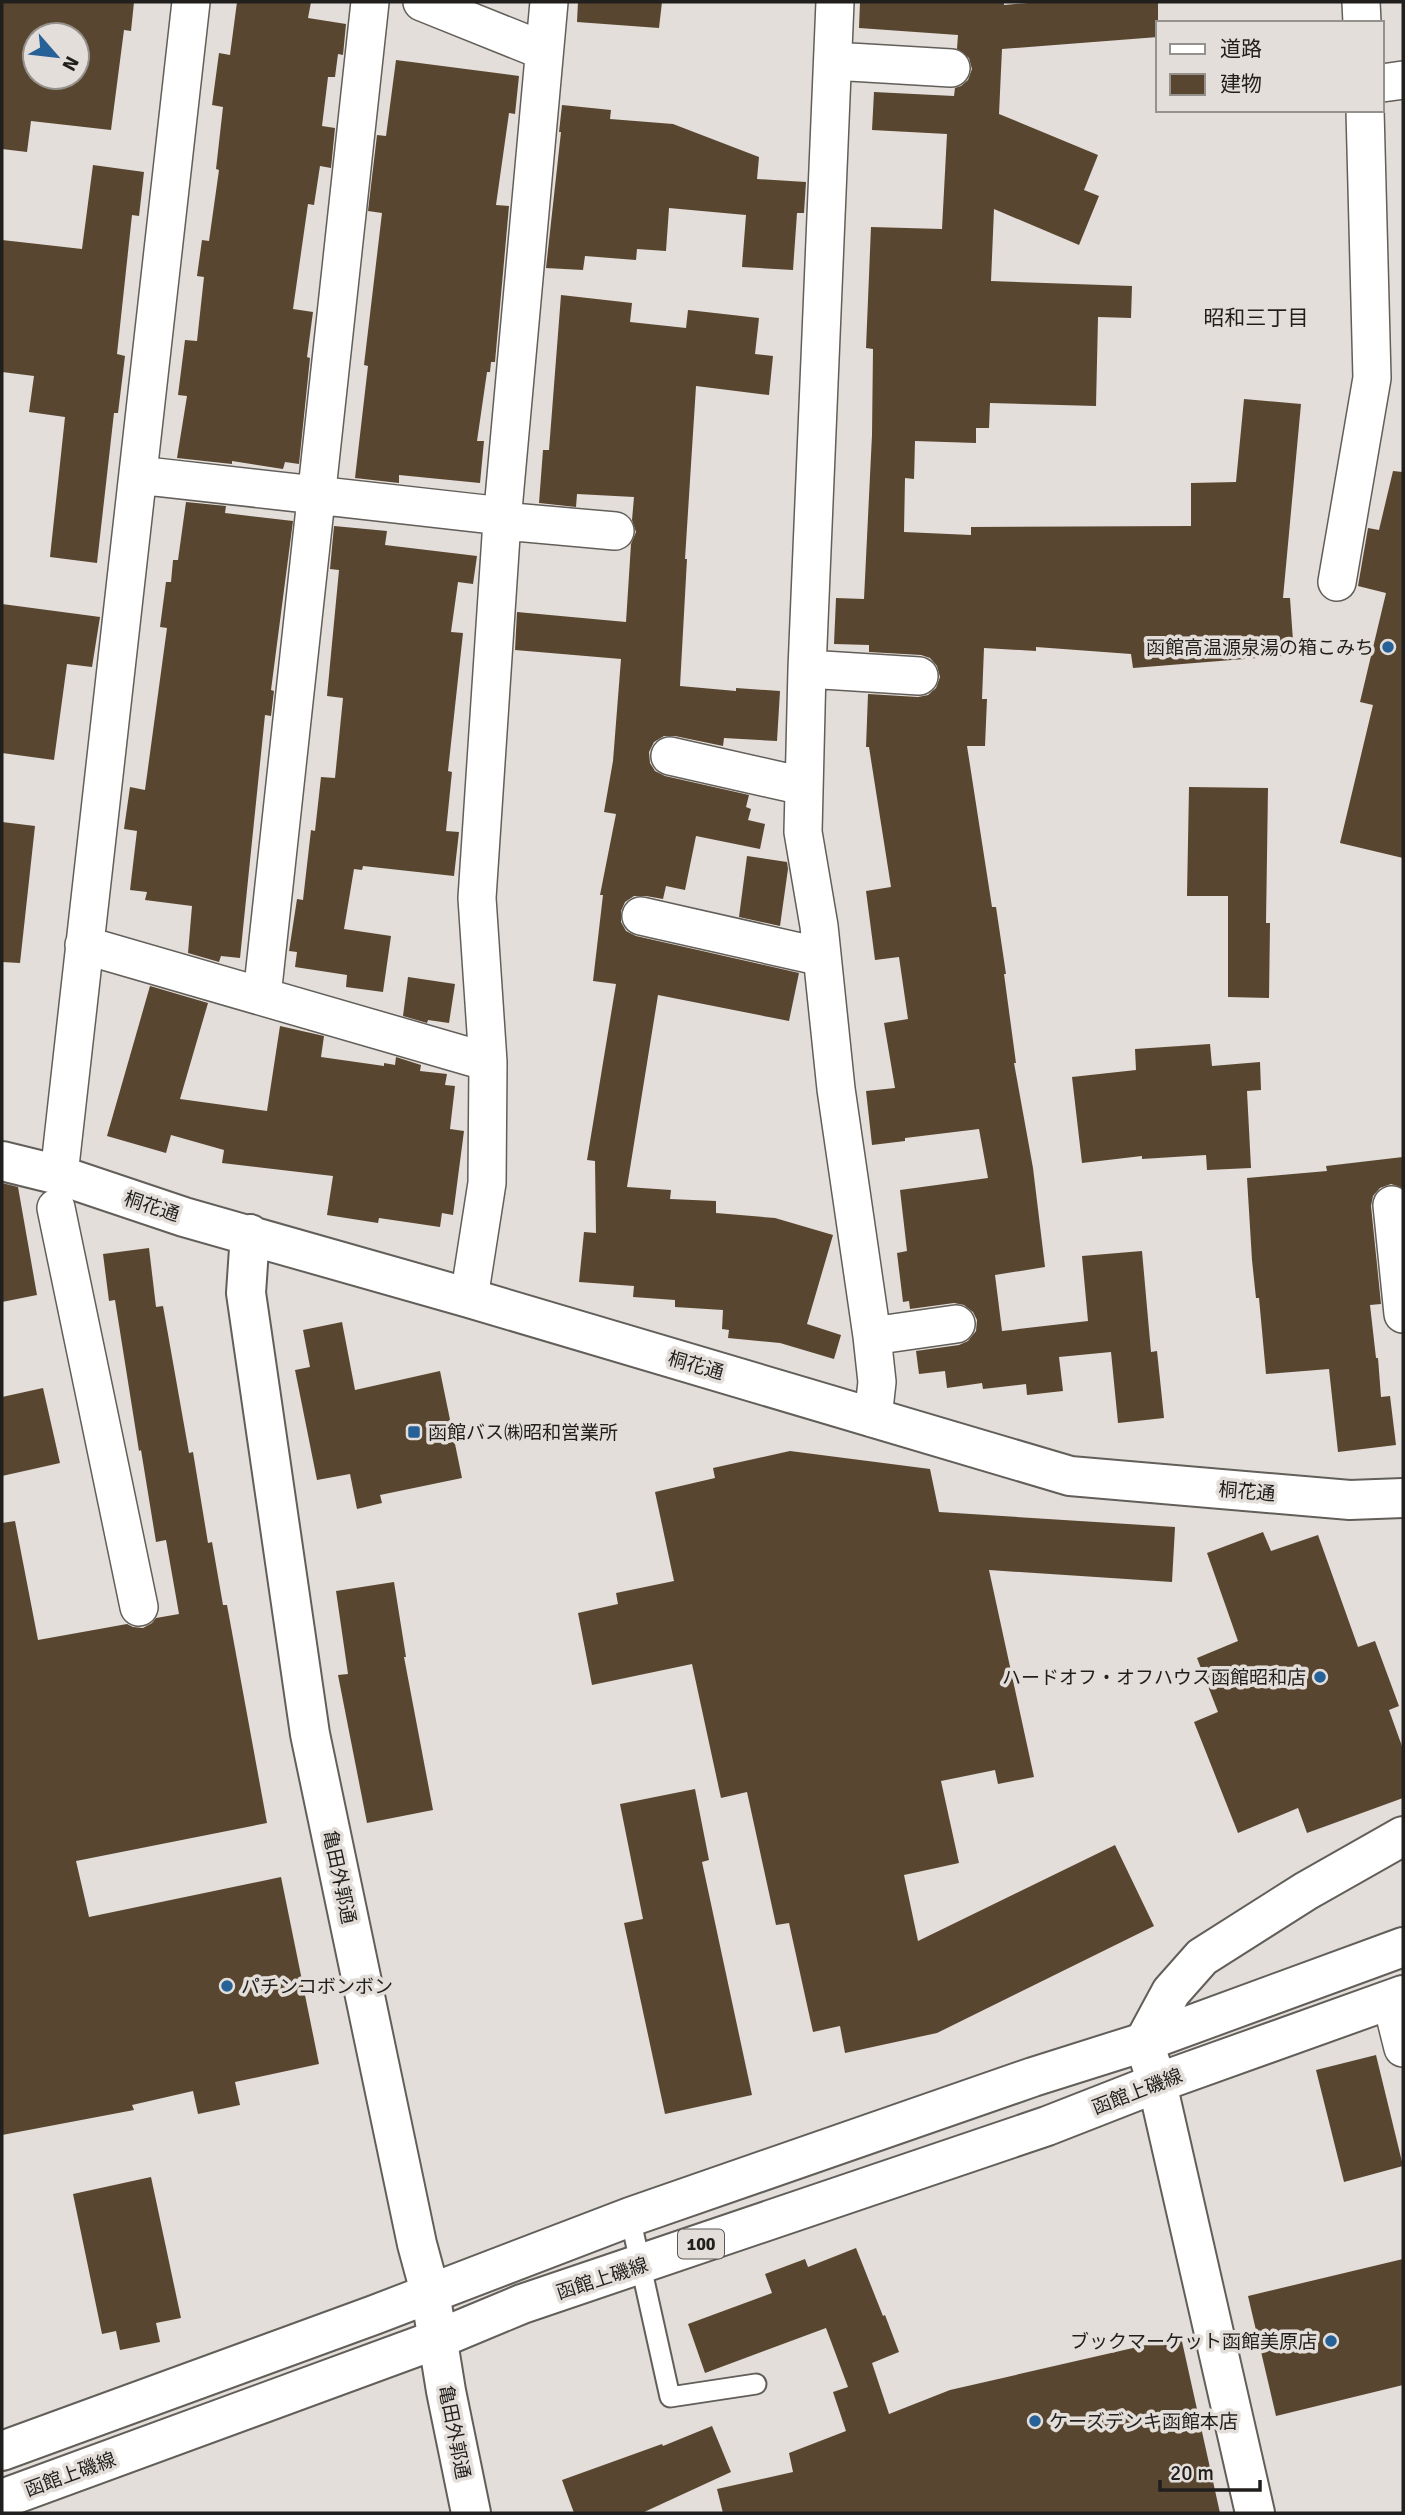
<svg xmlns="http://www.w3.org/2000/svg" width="1405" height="2515" viewBox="0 0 1405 2515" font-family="Signika,'Noto Sans JP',sans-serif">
<rect width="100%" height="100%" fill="#e3ded9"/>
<path fill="#594630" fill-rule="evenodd" d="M 3,2 L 134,2 L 131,31 L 124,30 L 111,130 L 31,121 L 27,152 L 2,149 ZM 35,35 L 77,35 L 77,77 L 35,77 Z
M 237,2 L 311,2 L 308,18 L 346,24 L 343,55 L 338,54 L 335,77 L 328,77 L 322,126 L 335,128 L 331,168 L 320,166 L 314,205 L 308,204 L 293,309 L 313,312 L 307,357 L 310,358 L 299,464 L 285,462 L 283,469 L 232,461 L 232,464 L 177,458 L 187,396 L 178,395 L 185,340 L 197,341 L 204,277 L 197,276 L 202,240 L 209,241 L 219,170 L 216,169 L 223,107 L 212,105 L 219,53 L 230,55 Z
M 578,2 L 662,2 L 659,28 L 577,22 Z
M 860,2 L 1004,2 L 1004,5 L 1041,2 L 1158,2 L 1158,37 L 1002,49 L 999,114 L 1098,155 L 1084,190 L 1099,196 L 1079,245 L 994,209 L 991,281 L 1132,286 L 1131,318 L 1098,317 L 1096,406 L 990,403 L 989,428 L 976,428 L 976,443 L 915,441 L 914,479 L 905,478 L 904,532 L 971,535 L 971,527 L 1191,526 L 1191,483 L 1236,482 L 1244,399 L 1301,404 L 1283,598 L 1290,598 L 1294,655 L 1133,668 L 1131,654 L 1036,647 L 1036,651 L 984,648 L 982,699 L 987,699 L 985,746 L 967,746 L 992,907 L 996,907 L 1006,974 L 1004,974 L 1016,1063 L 1014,1063 L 1033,1168 L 1045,1267 L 995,1275 L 1002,1331 L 1088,1321 L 1082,1256 L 1142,1251 L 1151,1352 L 1157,1351 L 1164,1418 L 1118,1423 L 1111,1352 L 1059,1357 L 1063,1391 L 1027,1395 L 1026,1384 L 983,1389 L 982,1383 L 947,1388 L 945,1371 L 919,1374 L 916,1351 L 959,1345 L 968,1341 L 976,1331 L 977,1320 L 973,1312 L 964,1305 L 954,1303 L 910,1309 L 909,1301 L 903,1302 L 897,1253 L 907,1251 L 900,1190 L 988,1178 L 979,1129 L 905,1138 L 905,1141 L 872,1145 L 866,1091 L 895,1088 L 884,1023 L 908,1019 L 899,957 L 875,960 L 866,891 L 891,887 L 869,747 L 866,747 L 868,694 L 918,697 L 928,695 L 936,688 L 940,677 L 937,666 L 930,658 L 921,655 L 869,652 L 869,645 L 834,644 L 836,598 L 864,599 L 872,435 L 873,349 L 866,348 L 871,227 L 942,229 L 947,134 L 872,130 L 874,92 L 954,96 L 955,88 L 961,86 L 968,80 L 972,69 L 969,58 L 957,49 L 958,35 L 859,28 Z
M 396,60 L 519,76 L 515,114 L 509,113 L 496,205 L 509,206 L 495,362 L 491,362 L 490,372 L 487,372 L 477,441 L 484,441 L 480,483 L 399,475 L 399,483 L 355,478 L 368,366 L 364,365 L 382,213 L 368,211 L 377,135 L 386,136 Z
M 562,105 L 611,110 L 610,119 L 673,124 L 759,157 L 757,179 L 806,182 L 804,213 L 797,213 L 793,270 L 742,267 L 746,215 L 669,208 L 666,251 L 637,249 L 636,260 L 585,256 L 583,270 L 546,268 L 561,132 L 559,132 Z
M 93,165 L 144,172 L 139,216 L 132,215 L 117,354 L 125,356 L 118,413 L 114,413 L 97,563 L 50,557 L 65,417 L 29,412 L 34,376 L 2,372 L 2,240 L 82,249 Z
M 561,295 L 632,303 L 630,322 L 686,328 L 688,310 L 759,318 L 755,354 L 773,356 L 769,395 L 696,386 L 685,559 L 687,559 L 680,686 L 736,691 L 736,688 L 780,691 L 777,741 L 724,738 L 723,746 L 675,736 L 664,736 L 654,742 L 649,752 L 650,763 L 655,771 L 665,776 L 749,795 L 746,807 L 751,809 L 748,820 L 765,824 L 760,849 L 696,836 L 685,890 L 666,886 L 663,899 L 646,896 L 634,896 L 625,902 L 621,911 L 621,922 L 626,931 L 636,936 L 799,973 L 789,1021 L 658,995 L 627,1187 L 671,1190 L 670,1199 L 716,1201 L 716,1213 L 775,1218 L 833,1235 L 807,1324 L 841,1335 L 834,1359 L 780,1343 L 728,1338 L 729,1330 L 722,1329 L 723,1310 L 675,1307 L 675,1300 L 633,1297 L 634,1286 L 579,1282 L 584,1232 L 596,1233 L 595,1161 L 587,1160 L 616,984 L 593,981 L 603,895 L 600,895 L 616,814 L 604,812 L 613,761 L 621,659 L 515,650 L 517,612 L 626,622 L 631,544 L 636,532 L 632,520 L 634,497 L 577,494 L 576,507 L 539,503 L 543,450 L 549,450 Z
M 1393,471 L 1403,472 L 1403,858 L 1340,843 L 1373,705 L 1360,702 L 1386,593 L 1358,586 L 1368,528 L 1379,530 Z
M 186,502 L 226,506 L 225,513 L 293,521 L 271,690 L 274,691 L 271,716 L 265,715 L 240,958 L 221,956 L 219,962 L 188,953 L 192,906 L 145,900 L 147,892 L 130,890 L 137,831 L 124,829 L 130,787 L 145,790 L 167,628 L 160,627 L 166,582 L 171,582 L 173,560 L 178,560 Z
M 334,526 L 387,531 L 385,545 L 477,556 L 473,584 L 458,582 L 451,632 L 463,633 L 448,771 L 452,772 L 446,831 L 459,832 L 454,876 L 363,866 L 362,870 L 354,869 L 344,929 L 391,936 L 383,992 L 346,987 L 347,975 L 295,967 L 297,952 L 289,951 L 297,899 L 303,900 L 311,830 L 315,831 L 321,777 L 335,778 L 343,698 L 327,696 L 339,570 L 330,569 Z
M 2,604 L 100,617 L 92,667 L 67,664 L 54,760 L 2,753 Z
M 1189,787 L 1268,788 L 1266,923 L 1270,923 L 1269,998 L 1228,997 L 1228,896 L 1187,896 Z
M 2,822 L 35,826 L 20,963 L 2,962 Z
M 747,856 L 787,862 L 788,869 L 780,926 L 739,917 Z
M 408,977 L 455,984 L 449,1023 L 428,1020 L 427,1023 L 403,1016 Z
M 150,986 L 208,1003 L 180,1099 L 267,1111 L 280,1026 L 324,1036 L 321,1057 L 384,1066 L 384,1063 L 395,1065 L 396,1057 L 421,1065 L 420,1071 L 447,1074 L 445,1085 L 455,1086 L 450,1129 L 464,1131 L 453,1215 L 442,1213 L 440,1227 L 379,1218 L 378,1223 L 327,1215 L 333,1176 L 222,1163 L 224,1150 L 171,1135 L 166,1153 L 107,1136 Z
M 1210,1044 L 1212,1066 L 1260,1062 L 1261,1090 L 1247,1091 L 1251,1168 L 1207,1170 L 1206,1155 L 1142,1159 L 1142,1156 L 1082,1163 L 1072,1077 L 1136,1070 L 1135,1049 Z
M 1403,1157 L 1403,1188 L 1391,1184 L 1380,1188 L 1373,1196 L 1371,1206 L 1381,1304 L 1370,1305 L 1376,1358 L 1378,1358 L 1381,1397 L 1390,1396 L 1396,1445 L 1338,1452 L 1329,1369 L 1266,1374 L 1259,1298 L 1256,1298 L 1252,1260 L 1247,1178 L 1327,1171 L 1326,1166 Z
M 2,1183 L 18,1187 L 37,1295 L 2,1302 Z
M 149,1248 L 156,1307 L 163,1306 L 189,1453 L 193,1452 L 208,1543 L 212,1542 L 223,1605 L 227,1605 L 267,1823 L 76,1861 L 89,1917 L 281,1877 L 319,2064 L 235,2082 L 240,2105 L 198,2114 L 193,2091 L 132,2105 L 134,2110 L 2,2135 L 2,1523 L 15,1521 L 38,1640 L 127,1624 L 133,1627 L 143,1628 L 152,1623 L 156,1618 L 179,1614 L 166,1540 L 156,1542 L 141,1450 L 139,1451 L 115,1300 L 109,1301 L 103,1254 Z
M 342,1322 L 355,1390 L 440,1371 L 462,1478 L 380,1495 L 382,1503 L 357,1509 L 350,1474 L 317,1480 L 295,1370 L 310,1367 L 303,1330 Z
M 43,1388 L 60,1463 L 2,1476 L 2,1397 Z
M 790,1451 L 930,1469 L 939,1512 L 1175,1527 L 1172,1582 L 989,1570 L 1034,1777 L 998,1784 L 995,1770 L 941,1781 L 959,1863 L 904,1875 L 918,1941 L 1115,1845 L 1154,1926 L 937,2033 L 845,2053 L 840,2026 L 813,2032 L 789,1923 L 776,1925 L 747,1792 L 721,1798 L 692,1664 L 592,1685 L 578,1613 L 618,1604 L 616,1593 L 674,1581 L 655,1492 L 715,1478 L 713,1468 Z
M 1263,1532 L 1271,1551 L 1318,1535 L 1358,1647 L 1375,1641 L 1399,1706 L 1389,1710 L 1403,1749 L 1403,1798 L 1307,1833 L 1298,1808 L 1238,1833 L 1194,1722 L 1218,1712 L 1197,1658 L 1238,1641 L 1207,1553 Z
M 394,1582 L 406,1657 L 404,1657 L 433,1810 L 367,1823 L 338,1675 L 348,1674 L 336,1591 Z
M 695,1789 L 709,1860 L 702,1862 L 752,2095 L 665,2114 L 624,1923 L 643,1919 L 620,1804 Z
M 1376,2055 L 1403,2166 L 1344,2182 L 1316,2070 Z
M 151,2177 L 181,2318 L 156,2323 L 160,2342 L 120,2350 L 116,2331 L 102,2334 L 73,2194 Z
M 856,2248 L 883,2316 L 885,2315 L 899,2352 L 872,2363 L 889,2414 L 950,2390 L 1181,2337 L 1220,2513 L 723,2513 L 717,2489 L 793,2472 L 789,2453 L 846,2431 L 833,2392 L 848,2387 L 826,2328 L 705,2373 L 688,2324 L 772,2293 L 765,2274 L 805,2259 L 808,2267 Z
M 1403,2259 L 1403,2385 L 1276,2416 L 1248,2296 Z
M 712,2426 L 731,2472 L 642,2513 L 574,2513 L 562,2480 L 662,2444 L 663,2446 Z"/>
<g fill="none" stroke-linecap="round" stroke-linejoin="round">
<g stroke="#625e59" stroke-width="23">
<path id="lane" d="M 630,2217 L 670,2397 L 756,2384"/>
</g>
<g stroke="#625e59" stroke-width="40">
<path id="street" d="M 422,2 L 544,51
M 835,2 L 807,669 L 803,832 L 819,926 L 836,1089 L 872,1336 L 877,1382 L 873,1418
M 1361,2 L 1362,23
M 833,61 L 951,68
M 1382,83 L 1403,80
M 138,475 L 503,516
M 502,521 L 615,531
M 1337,582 L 1372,378 L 1365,110
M 807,669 L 919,676
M 670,756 L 803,786
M 641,916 L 822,957
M 84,945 L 488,1062
M 262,996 L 370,2
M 59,1175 L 191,2
M 1392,1205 L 1403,1314
M 56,1208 L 139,1607
M 469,1298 L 487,1183 L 488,1062 L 477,898 L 502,521 L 549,2
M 872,1336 L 956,1324
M 1391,2000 L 1403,2048"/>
</g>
<g stroke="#625e59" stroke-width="42">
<path id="secondary" d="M 2,1161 L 59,1175 L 184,1217 L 469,1298 L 1070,1476 L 1350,1500 L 1403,1498
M 250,1234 L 246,1293 L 310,1734 L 417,2244 L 430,2292 L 446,2391 L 471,2513
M 1255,2513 L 1157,2083 L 1144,2042 L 1171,1992 L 1202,1957 L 1306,1891 L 1403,1836"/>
</g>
<g stroke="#625e59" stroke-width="42">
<path id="primary" d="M 2,2451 L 374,2315 L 630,2217 L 1033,2077 L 1144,2042 L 1403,1947
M 2,2499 L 438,2339 L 522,2304 L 1047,2126 L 1157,2083 L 1403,1995"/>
</g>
<use href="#lane" stroke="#fff" stroke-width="19"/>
<use href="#street" stroke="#fff" stroke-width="37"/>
<use href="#secondary" stroke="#fff" stroke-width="38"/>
<use href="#primary" stroke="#fff" stroke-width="38"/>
</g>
<g fill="#266198" stroke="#e3ded9" stroke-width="2.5">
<circle cx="1388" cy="647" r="7"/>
<rect x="407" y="1425" width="14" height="14" rx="3.5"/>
<circle cx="1320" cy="1677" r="7"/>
<circle cx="227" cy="1986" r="7"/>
<circle cx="1331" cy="2341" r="7"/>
<circle cx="1035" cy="2421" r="7"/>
</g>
<g text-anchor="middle" stroke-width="7" stroke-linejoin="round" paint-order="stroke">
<rect fill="#e3ded9" stroke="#5b5855" stroke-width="2" x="678" y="2229.5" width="46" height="29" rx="5"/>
<g font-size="18" font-weight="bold" fill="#211f1d">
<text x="701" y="2250">100</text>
</g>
<g font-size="19" fill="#211f1d" stroke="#e3ded9" text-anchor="end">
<text x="1374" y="654">函館高温源泉湯の箱こみち</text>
<text x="428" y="1439" text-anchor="start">函館バス㈱昭和営業所</text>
<text x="1306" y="1684">ハードオフ・オフハウス函館昭和店</text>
<text x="241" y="1993" text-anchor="start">パチンコボンボン</text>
<text x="1317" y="2348">ブックマーケット函館美原店</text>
<text x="1049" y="2428" text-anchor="start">ケーズデンキ函館本店</text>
</g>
<g font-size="19" fill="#211f1d" stroke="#e3ded9">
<text transform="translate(152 1206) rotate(18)" y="7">桐花通</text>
<text transform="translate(696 1365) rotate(16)" y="7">桐花通</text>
<text transform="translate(1247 1491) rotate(5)" y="7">桐花通</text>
<text transform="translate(340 1877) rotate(78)" y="7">亀田外郭通</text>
<text transform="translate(1137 2091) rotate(-21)" y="7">函館上磯線</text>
<text transform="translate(602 2278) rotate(-18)" y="7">函館上磯線</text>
<text transform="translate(455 2432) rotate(79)" y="7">亀田外郭通</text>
<text transform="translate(70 2474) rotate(-20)" y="7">函館上磯線</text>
</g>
<g font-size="21" fill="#211f1d" stroke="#e3ded9">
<text x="1256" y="325">昭和三丁目</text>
</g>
</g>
<rect width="1405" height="2515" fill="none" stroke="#211f1d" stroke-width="7"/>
<rect x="1156" y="21" width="228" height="91" fill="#e3ded9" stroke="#95928e" stroke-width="2"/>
<rect x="1170" y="44" width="35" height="10" fill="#ffffff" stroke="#95928e" stroke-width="2"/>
<text x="1220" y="56" font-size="21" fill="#211f1d">道路</text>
<rect x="1170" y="74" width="35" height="21" fill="#594630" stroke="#95928e" stroke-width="2"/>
<text x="1220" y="91" font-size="21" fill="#211f1d">建物</text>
<g transform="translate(56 56) rotate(118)"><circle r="33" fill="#e3ded9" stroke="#95928e" stroke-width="2"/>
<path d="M0-5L12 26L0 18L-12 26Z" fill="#266198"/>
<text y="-10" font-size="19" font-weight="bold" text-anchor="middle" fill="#211f1d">N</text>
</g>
<path d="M1160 2480v10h100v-10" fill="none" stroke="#211f1d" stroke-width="3.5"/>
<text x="1170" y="2480" font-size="21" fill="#211f1d" stroke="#e3ded9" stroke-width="5" paint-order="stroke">20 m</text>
</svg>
